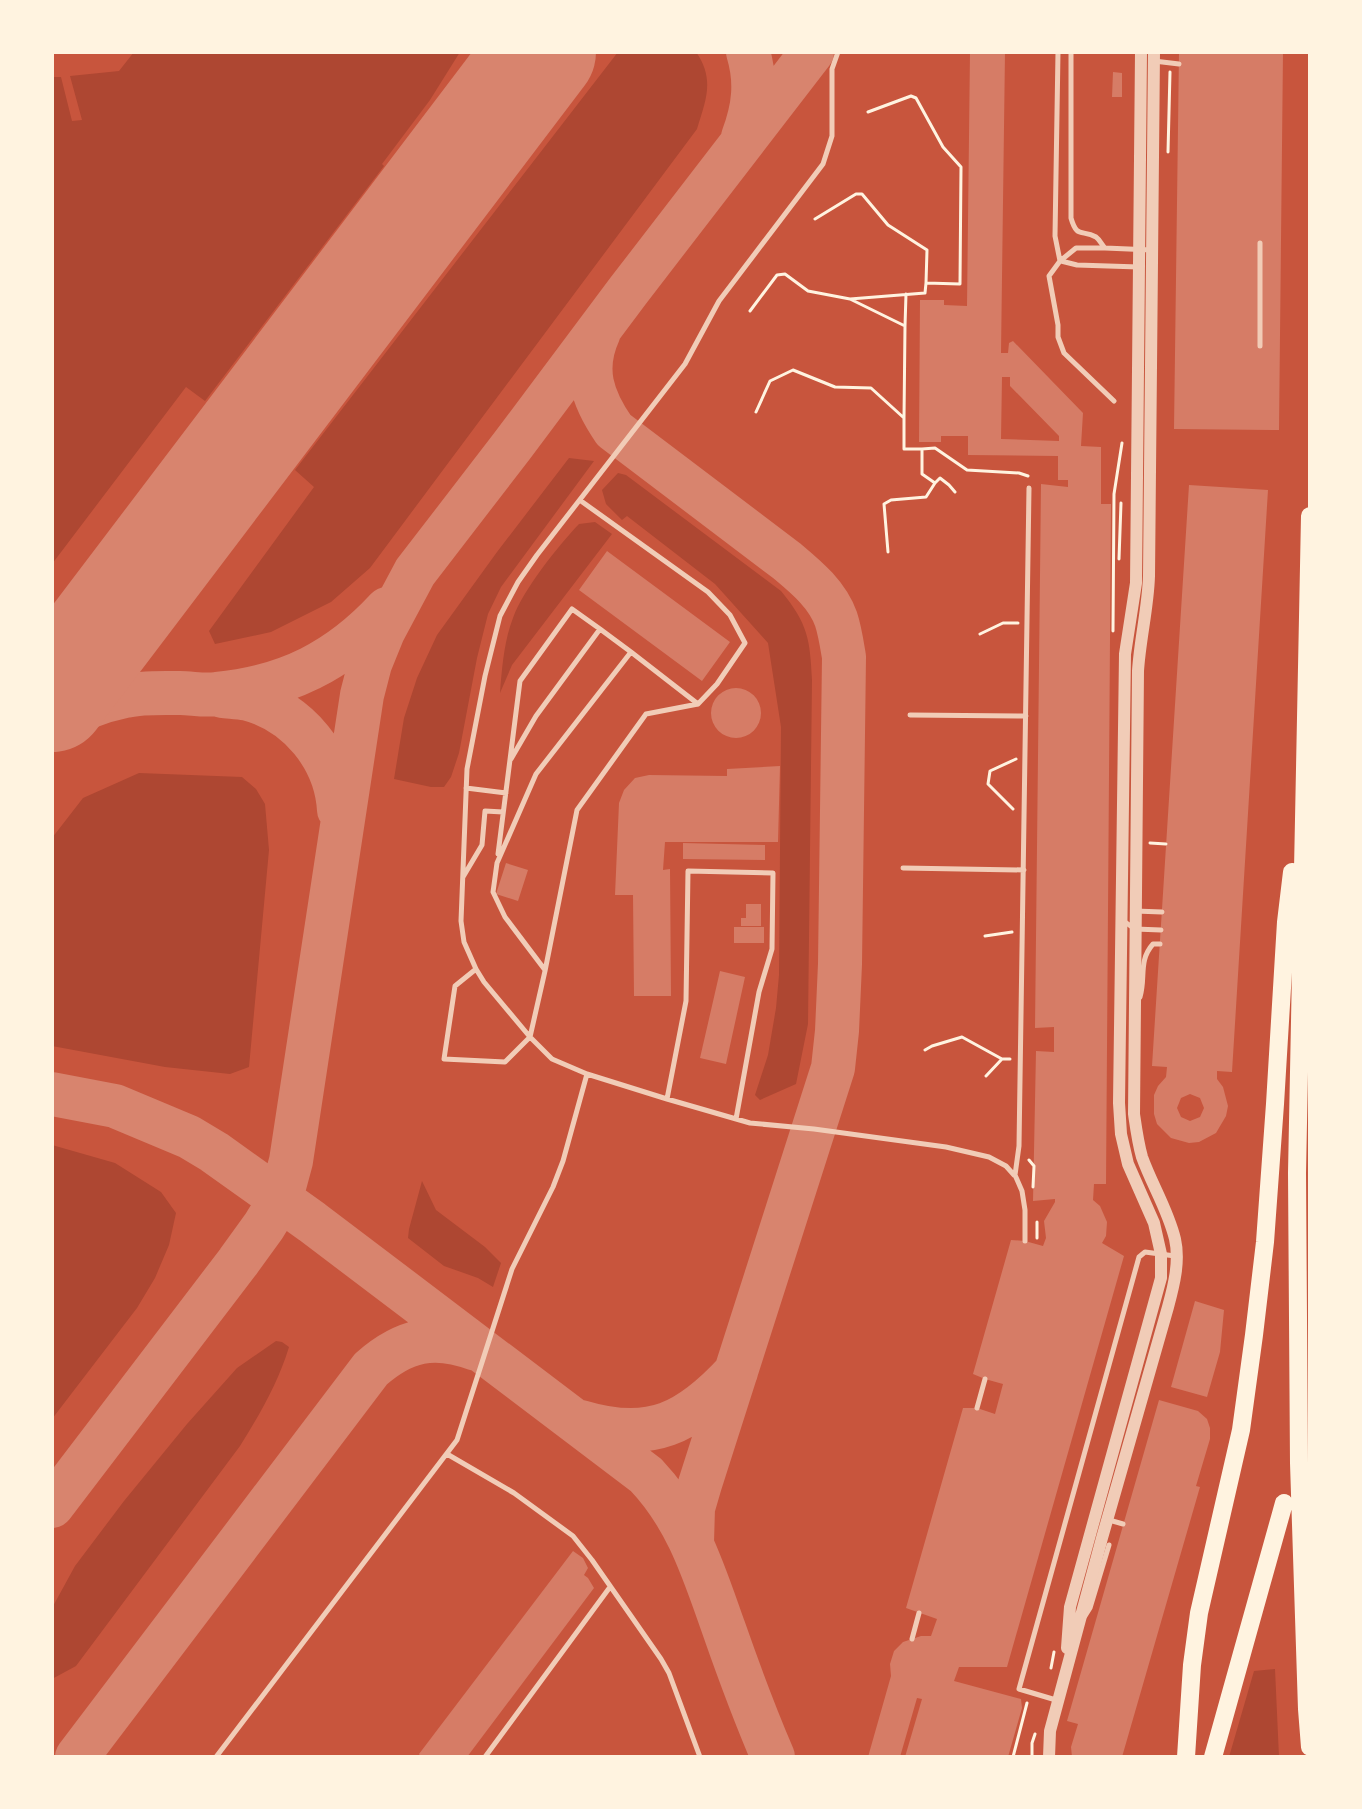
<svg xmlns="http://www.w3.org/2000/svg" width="1362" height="1809" viewBox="0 0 1362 1809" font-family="'Open Sans',sans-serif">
<rect width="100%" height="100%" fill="#c8553d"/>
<path fill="#ae4732" d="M 134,52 L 460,52 L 430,100 L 382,164 L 384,166 L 205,401 L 186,387 L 52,564 L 52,77 L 61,77 L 72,121 L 82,120 L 70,76 L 119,71 Z
M 618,52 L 696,52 C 715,79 706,100 697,129 L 370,568 L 331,602 L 271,632 L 215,644 L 209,631 L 314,487 L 295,470 Z
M 569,458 L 594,461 L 501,587 L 488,614 L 477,658 L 459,753 L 451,777 L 444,787 L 431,787 L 394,779 L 404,718 L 417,678 L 437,635 L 497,552 Z
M 618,473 L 626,475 L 781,591 C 808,624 810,639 812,680 L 808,1024 L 796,1084 L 760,1100 L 755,1095 L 768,1055 L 776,1008 L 779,975 L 781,727 L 768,643 L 715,584 L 627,516 L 622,520 L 606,504 L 602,490 Z
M 595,522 L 612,534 L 512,665 L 500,693 C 502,668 504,641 513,618 C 523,590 558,546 579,524 Z
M 139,773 L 242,777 L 256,789 L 265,804 L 269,850 L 249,1067 L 230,1074 L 165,1067 L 52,1046 L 52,838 L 83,798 Z
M 52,1145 L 115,1163 L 161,1192 L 176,1213 L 169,1245 L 155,1278 L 137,1308 L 52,1419 Z
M 422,1181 L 436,1210 L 485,1247 L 501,1263 L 493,1287 L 478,1278 L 444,1266 L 408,1238 L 409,1229 Z
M 276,1341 L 282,1342 L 289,1347 C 278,1383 260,1414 240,1446 L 76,1666 L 52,1679 L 52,1608 L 75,1566 L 124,1501 L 187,1424 L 237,1368 Z
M 1275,1669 L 1279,1757 L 1229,1757 L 1254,1671 Z"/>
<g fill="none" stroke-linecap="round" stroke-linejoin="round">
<path stroke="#d8846e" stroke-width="44" d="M 743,137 C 754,108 757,82 748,52
M 599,332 C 582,369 592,398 614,430 L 787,561 C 806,577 827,594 836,619 C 840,631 842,645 844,657 L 840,964 L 837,1031 L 833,1068 L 700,1484 L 693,1508 L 692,1542
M 222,696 C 230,697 240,697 248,699 C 298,712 336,758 339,810
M 52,726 C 73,712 100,701 125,696 C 142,692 163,693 180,693 C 192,693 204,696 217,694 C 287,687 339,661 387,609
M 52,1094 L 115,1106 L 189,1137 L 214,1152 L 312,1222 L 646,1475 C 688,1519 704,1573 724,1629 C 739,1672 755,1715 773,1757
M 581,1422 C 651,1443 689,1423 736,1372
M 52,1506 L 238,1262 L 264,1226 L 281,1198 L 291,1161 L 362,695 L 370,664 L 383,632 L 415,572 L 512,446 L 628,291 L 812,52
M 77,1757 L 371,1369 C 404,1340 434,1333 476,1349"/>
<path stroke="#d8846e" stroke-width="110" d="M 52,697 L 541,52"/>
</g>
<path fill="#d67c66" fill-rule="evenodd" d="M 970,52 L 1005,52 L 1001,353 L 1008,353 L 1009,343 L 1013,341 L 1083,413 L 1081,446 L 1101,447 L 1101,504 L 1111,504 L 1106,1184 L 1094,1184 L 1093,1200 L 1100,1206 L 1107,1222 L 1106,1236 L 1102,1243 L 1124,1256 L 1007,1667 L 959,1667 L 954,1681 L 1021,1699 L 1022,1708 L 1008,1757 L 905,1757 L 922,1699 L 917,1698 L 900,1757 L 868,1757 L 891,1676 L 890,1664 L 894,1651 L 903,1642 L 921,1636 L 931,1636 L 937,1619 L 906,1608 L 963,1408 L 977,1408 L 995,1414 L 1003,1384 L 985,1379 L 973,1374 L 1011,1240 L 1025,1241 L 1043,1246 L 1046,1238 L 1044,1221 L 1055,1202 L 1055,1199 L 1033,1201 L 1036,1051 L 1054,1052 L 1054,1027 L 1035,1028 L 1041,484 L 1068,487 L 1068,480 L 1058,480 L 1058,456 L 968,455 L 968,436 L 941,436 L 941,442 L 919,442 L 920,300 L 944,300 L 944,305 L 967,306 ZM 1002,377 L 1010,377 L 1010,386 L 1059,436 L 1059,441 L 1001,439 Z
M 1179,52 L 1283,52 L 1279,430 L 1174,429 Z
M 1113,72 L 1122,73 L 1122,97 L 1112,97 Z
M 1189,485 L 1268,490 L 1232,1072 L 1217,1071 L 1217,1079 L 1223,1087 L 1228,1106 L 1226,1116 L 1216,1133 L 1199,1142 L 1189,1143 L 1171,1138 L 1157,1124 L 1154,1114 L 1154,1095 L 1158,1086 L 1166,1077 L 1167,1067 L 1152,1066 ZM 1190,1094 L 1200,1098 L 1204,1108 L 1200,1117 L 1190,1121 L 1181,1117 L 1177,1108 L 1181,1098 Z
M 607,551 L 730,642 L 702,681 L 579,590 Z
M711 713a25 25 0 1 1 50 0a25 25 0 1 1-50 0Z
M 780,766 L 778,842 L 665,842 L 663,870 L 670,869 L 671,996 L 634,996 L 633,895 L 615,895 L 619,803 L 624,790 L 635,778 L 649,775 L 727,776 L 727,769 Z
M 683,843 L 765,845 L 765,860 L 683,859 Z
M 506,863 L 528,870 L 518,901 L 496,894 Z
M 746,904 L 761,904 L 761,926 L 741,926 L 741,918 L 746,918 Z
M 734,927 L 764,927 L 764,943 L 734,943 Z
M 720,971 L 745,977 L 726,1064 L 700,1058 Z
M 1195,1301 L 1224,1310 L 1220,1352 L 1207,1397 L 1171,1387 Z
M 1159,1400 L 1198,1411 L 1207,1419 L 1210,1428 L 1210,1439 L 1196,1486 L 1200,1487 L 1122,1757 L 1072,1757 L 1071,1747 L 1078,1724 L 1067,1721 Z
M 573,1551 L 583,1558 L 588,1568 L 584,1575 L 588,1578 L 594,1588 L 467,1757 L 421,1757 L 419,1754 Z"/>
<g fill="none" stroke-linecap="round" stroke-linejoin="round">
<path stroke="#fff3e0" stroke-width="3" d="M 868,112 L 911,96 L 916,98 L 943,147 L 961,167 L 960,284 L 926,283 L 925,293 L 850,299 L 905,326 L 904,418
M 1168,152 L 1170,72
M 815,219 L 856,194 L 862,194 L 888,225 L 927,250 L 926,283
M 750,311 L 777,275 L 785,274 L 808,291 L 850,299
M 905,326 L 906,294
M 756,412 L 770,381 L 793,370 L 835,387 L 871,388 L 904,418 L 904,449 L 922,449 L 922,474 L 935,483 L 926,497 L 891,500 L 884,504 L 888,552
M 922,449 L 935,448 L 967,470 L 1019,473 L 1028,476
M 935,483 L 940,478 L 949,485 L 955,492
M 1119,559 L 1121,503
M 1113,631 L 1114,494 L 1122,443
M 980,634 L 1003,623 L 1018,623
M 1013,809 L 988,784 L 990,771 L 1016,759
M 1150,843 L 1166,844
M 985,936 L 1012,932
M 925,1050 L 932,1046 L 962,1037 L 1002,1059 L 1010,1059
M 986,1076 L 1002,1059
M 1029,1160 L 1034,1166 L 1033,1187
M 1037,1222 L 1037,1238
M 1051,1668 L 1054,1652
M 1013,1757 L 1027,1703
M 1032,1757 L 1032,1743 L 1035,1734"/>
<path stroke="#f1ccb7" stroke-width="5" d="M 1058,52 L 1055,236 L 1060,261
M 1071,52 L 1071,218 C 1077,239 1082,229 1096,237 C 1100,240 1102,245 1105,248 L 1152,250
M 1154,61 L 1179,64
M 1260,243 L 1260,346
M 1103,248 L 1076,248 L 1060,261 L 1049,276 L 1058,325 L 1058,337 L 1064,353 L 1114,401
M 1061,261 L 1077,265 L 1139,267
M 910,715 L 1026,716
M 511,759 L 536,716 L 600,629 L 631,652
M 466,788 L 506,793
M 498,854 L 520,681 L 572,609 L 600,629
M 903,868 L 1024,870
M 463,877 L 482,845 L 485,811 L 503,812
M 1135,911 L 1162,912
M 1122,920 L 1135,929 L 1161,930
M 476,969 L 464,942 L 461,921 L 467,769 L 485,676 L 500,616 L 518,582 L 537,555 L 685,364 L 719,301 L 823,164 L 832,136 L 832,69 L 838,52
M 545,970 L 505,917 L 493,892 L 497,863 L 536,774 L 631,652 L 698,704
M 1140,997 C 1146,977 1138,961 1153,944 L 1160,944
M 587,1074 L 667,1099 L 686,1001 L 688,871 L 773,873 L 772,949 L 759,992 L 736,1119
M 667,1099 L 750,1123 L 814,1129 L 946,1147 L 989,1157 L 1006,1166 L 1014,1175
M 1025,1241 L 1025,1210 L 1022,1191 L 1015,1175 L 1019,1146 L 1029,488
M 977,1408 L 985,1379
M 447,1454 L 514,1493 L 573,1536 L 592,1560 L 661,1659 L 669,1673 L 700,1757
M 1109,1520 L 1123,1524
M 1085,1616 L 1090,1608 L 1109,1545
M 912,1639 L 919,1613
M 1056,1700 L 1019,1689 L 1139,1257 L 1145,1252 L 1175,1256
M 216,1757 L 457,1440 L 512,1269 L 553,1187 L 563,1161 L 587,1074 L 552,1059 L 530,1037 L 484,982 L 476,969 L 455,986 L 444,1059 L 505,1062 L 530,1037 L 545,971 L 577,810 L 646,714 L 698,704 L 717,684 L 745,643 L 730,615 L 708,592 L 581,501
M 485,1757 L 610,1587"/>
<path stroke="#f1ccb7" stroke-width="12" d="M 1067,1648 L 1070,1607 L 1161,1278 L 1161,1254 L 1154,1223 L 1128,1164 L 1121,1134 L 1119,1103 L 1125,654 L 1136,583 L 1141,52
M 1049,1757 L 1050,1731 L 1102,1538 L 1168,1307 C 1174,1285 1180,1261 1175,1239 C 1168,1210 1152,1185 1142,1157 C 1138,1143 1136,1128 1134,1114 L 1138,671 C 1140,639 1148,608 1149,576 L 1154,52"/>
<path stroke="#fff3e0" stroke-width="18" d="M 1310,516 L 1297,1173 L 1299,1463 L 1307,1709 L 1310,1747
M 1186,1757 L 1192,1665 L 1199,1613 L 1241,1430 L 1254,1335 L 1265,1242 L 1275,1104 L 1286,922 L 1292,872
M 1213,1757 L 1284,1503"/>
</g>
<rect width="1362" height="1809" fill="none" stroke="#fff3e0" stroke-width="108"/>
</svg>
